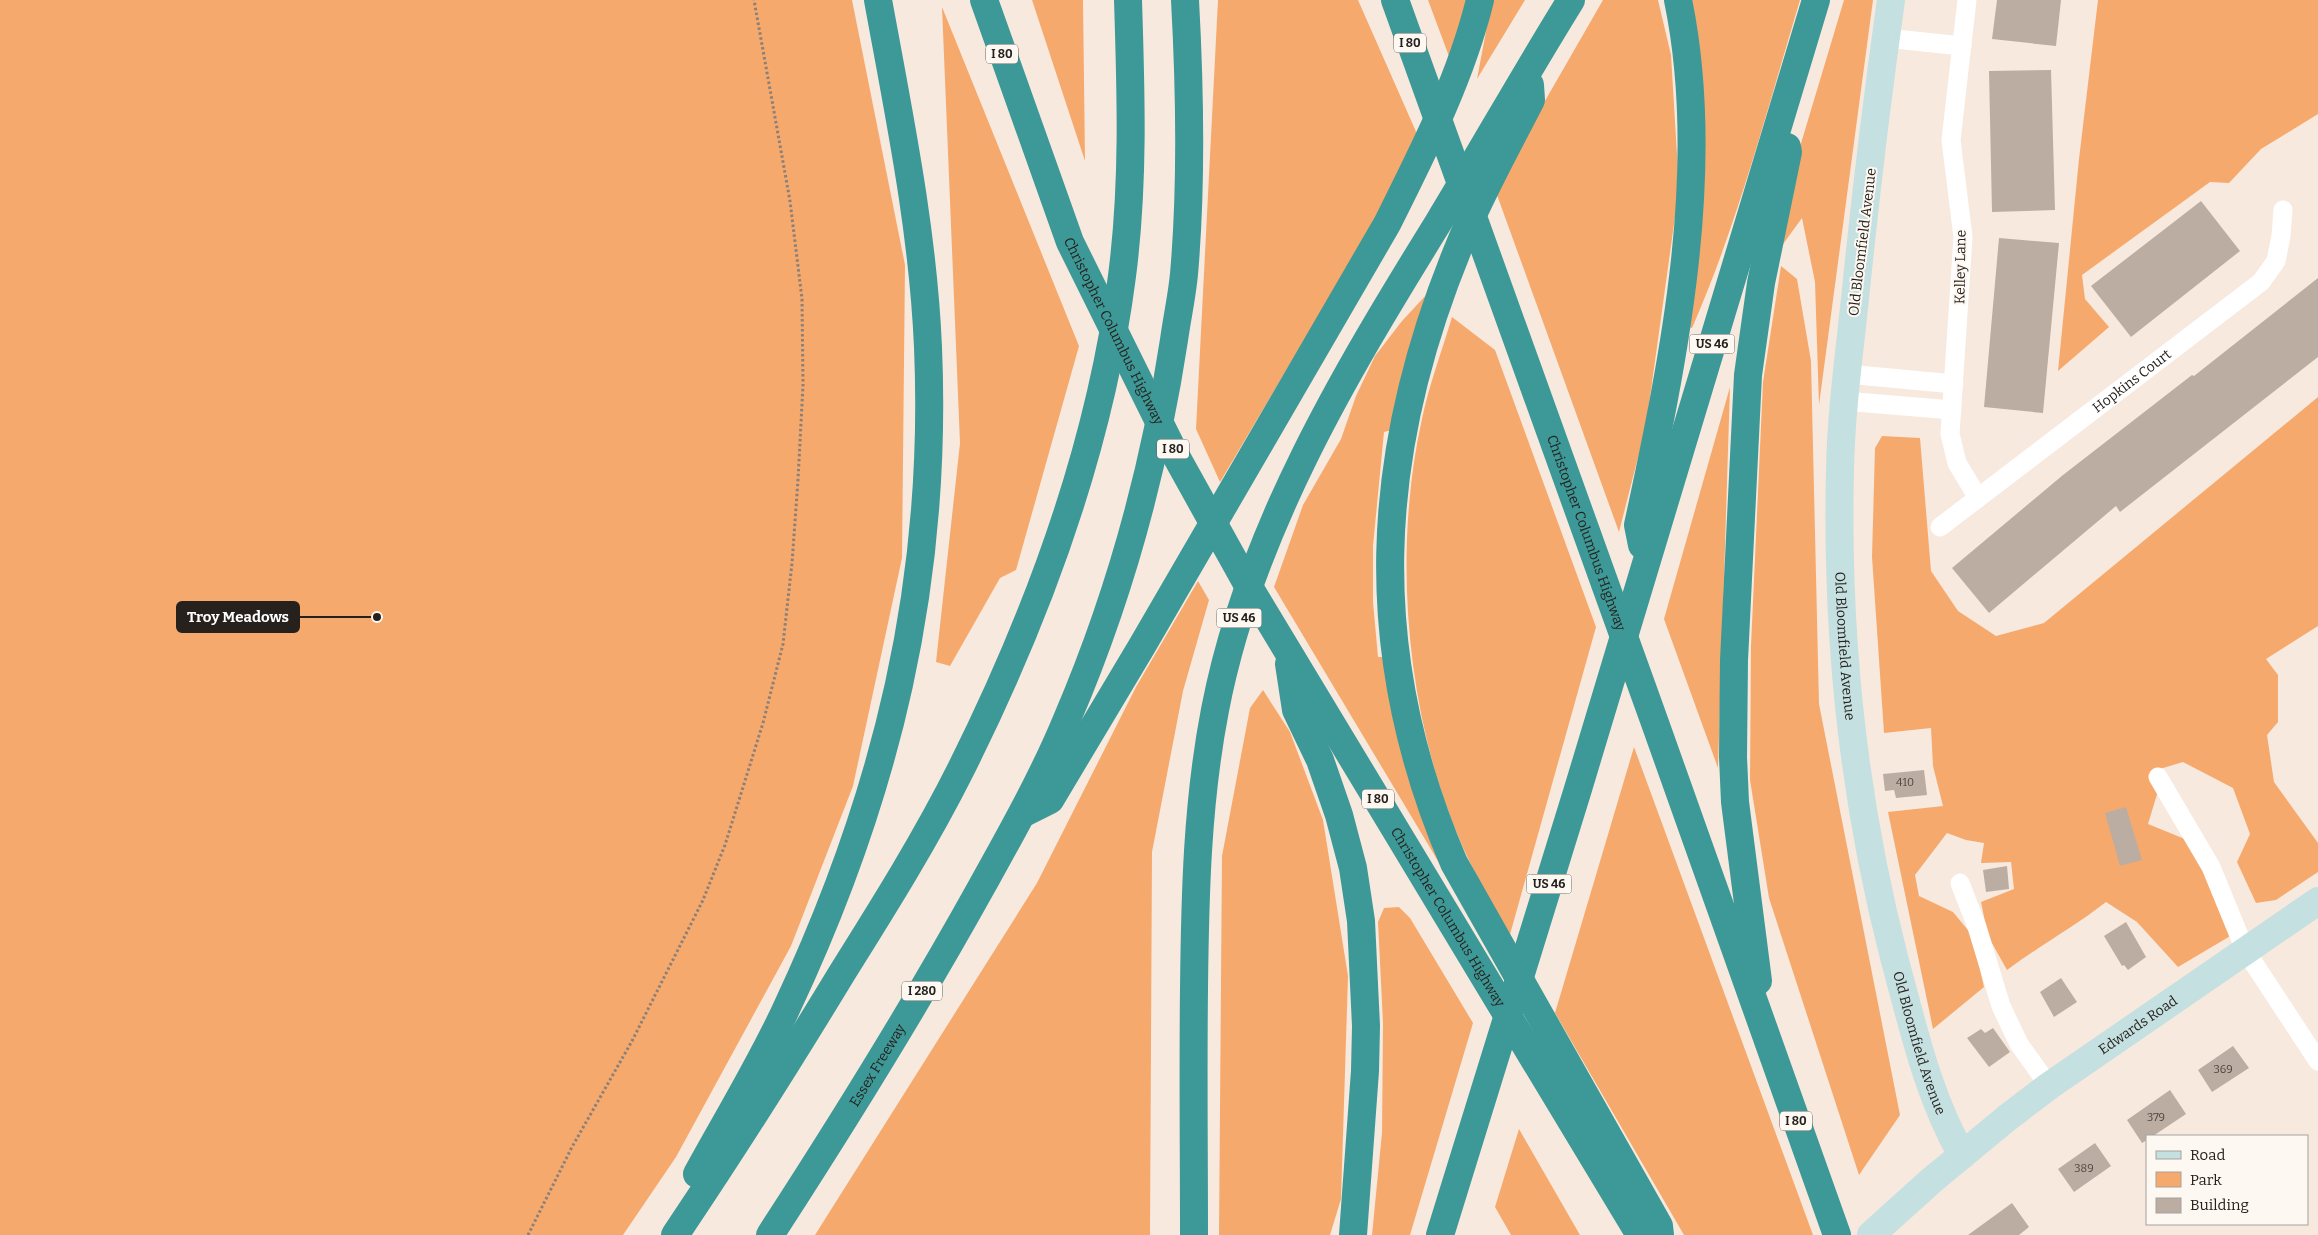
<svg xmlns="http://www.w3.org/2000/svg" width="2318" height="1235" viewBox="0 0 2318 1235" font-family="Bitter,serif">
<rect width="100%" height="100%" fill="#f8e9de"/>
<path fill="#f6a96c" d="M 0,0 L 852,0 L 905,265 L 902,558 L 853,786 L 791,946 L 676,1157 L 623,1235 L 0,1235 Z
M 1032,0 L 1083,0 L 1085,161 Z
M 1218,0 L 1358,0 L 1421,143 L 1220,482 L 1196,429 Z
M 1428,0 L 1468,0 L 1450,59 Z
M 1492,0 L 1525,0 L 1477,79 Z
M 1603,0 L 1658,0 L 1671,55 L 1679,188 L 1646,426 L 1619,532 L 1497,195 L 1534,120 Z
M 1692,0 L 1800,0 C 1767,110 1738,223 1692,328 L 1688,327 L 1702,175 L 1705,174 L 1705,130 Z
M 1844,0 L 1873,0 L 1819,405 L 1815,282 L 1802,218 L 1778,251 L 1799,150 Z
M 2098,0 L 2318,0 L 2318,114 L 2261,149 L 2229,183 L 2210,182 L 2082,275 L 2085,299 L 2109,327 L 2058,371 L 2079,159 Z
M 942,7 L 1079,346 L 1016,570 L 1000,578 L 950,666 L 936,662 L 960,443 Z
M 1781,266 L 1797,279 L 1811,361 L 1819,704 L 1900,1115 L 1859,1175 L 1769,898 L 1750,780 L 1751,646 L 1763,382 Z
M 1428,293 L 1392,430 L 1384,432 L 1373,546 L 1373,602 L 1378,657 L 1384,657 L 1394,722 L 1415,794 L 1441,866 L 1274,587 L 1303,505 L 1341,439 L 1356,396 L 1375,356 L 1402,321 Z
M 1452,317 L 1495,350 L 1596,627 L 1509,938 C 1493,906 1475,875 1461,843 C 1406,717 1392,553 1422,419 C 1429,385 1442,351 1452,317 Z
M 1730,387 L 1718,768 L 1664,619 Z
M 2318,397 L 2318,626 L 2266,659 L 2278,675 L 2278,722 L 2267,735 L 2274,782 L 2318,843 L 2318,872 L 2276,900 L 2256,903 L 2237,862 L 2250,834 L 2233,788 L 2183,762 L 2153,771 L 2158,791 L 2148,824 L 2202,846 L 2232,935 L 2178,967 L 2137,922 L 2106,902 C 2074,927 2039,946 2007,970 L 1988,936 L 1981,902 L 2014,889 L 2011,862 L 1981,863 L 1984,843 L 1966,840 L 1947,833 L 1915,875 L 1919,896 L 1953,912 L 1972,935 L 1984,987 L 1933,1029 L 1888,812 L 1943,806 L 1933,766 L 1931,728 L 1884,733 L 1872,557 L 1875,448 L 1882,436 L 1920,438 L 1931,571 L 1958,611 L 1996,636 L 2044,623 Z
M 1198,581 L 1209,600 L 1183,691 L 1152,852 L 1150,1235 L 815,1235 L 1037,883 L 1136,687 Z
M 1263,690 L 1290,732 L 1323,820 L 1348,976 L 1341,1199 L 1330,1235 L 1219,1235 L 1222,856 L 1250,708 Z
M 1634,747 L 1813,1235 L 1684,1235 L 1555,1013 Z
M 1399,907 L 1410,918 L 1473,1023 L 1410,1235 L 1372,1235 L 1382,1133 L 1383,1023 L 1378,922 L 1384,908 Z
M 1519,1129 L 1580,1235 L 1511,1235 L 1495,1207 Z"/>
<path fill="#bcada3" d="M 1997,0 L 2061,0 L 2056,46 L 1992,39 Z
M 2051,70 L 2055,210 L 1992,212 L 1989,71 Z
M 2201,201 L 2240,251 L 2131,337 L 2091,286 Z
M 1999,238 L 2059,243 L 2043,413 L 1984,407 Z
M 2318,278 L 2318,357 L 2120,512 L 2116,506 L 1989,613 L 1952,568 L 2063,475 L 2192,375 L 2194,376 Z
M 1924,770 L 1927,795 L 1896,798 L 1894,790 L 1885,791 L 1883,774 Z
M 2126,807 L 2142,860 L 2120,866 L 2105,813 Z
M 2007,866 L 2009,889 L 1986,892 L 1983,870 Z
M 2126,922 L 2146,957 L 2128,970 L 2124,965 L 2122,966 L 2104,936 Z
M 2061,978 L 2077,1002 L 2054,1017 L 2040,992 Z
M 1993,1028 L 2010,1052 L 1989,1067 L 1967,1038 L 1981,1029 L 1985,1033 Z
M 2233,1046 L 2249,1068 L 2212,1092 L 2198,1070 Z
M 2170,1090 L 2186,1114 L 2153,1136 L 2147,1136 L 2147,1140 L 2142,1143 L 2127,1120 Z
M 2095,1143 L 2111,1166 L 2074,1192 L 2058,1169 Z
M 2012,1203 L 2029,1227 L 2019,1235 L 1968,1235 Z"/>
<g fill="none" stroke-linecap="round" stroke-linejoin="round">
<path stroke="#8b8079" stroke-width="3" stroke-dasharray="2.5 2.5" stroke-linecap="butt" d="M 528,1235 L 572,1147 L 632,1041 L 703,900 L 725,845 L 763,723 L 783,644 L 792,563 L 798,480 L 803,385 L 802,299 L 790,201 L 754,0"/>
<g stroke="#fff" stroke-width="19">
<path d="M 1967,0 L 1951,140 L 1963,237 L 1950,434 L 1957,463 L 1978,498"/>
<path d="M 1886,38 L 1962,46"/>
<path d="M 1847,374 L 1954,384"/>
<path d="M 1844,401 L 1952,410"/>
<path id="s1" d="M 1940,527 L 2261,282 L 2276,261 L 2281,236 L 2283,210"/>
<path d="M 2158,777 L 2211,867 L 2245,950 L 2318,1061"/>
<path d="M 1960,883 L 1977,927 L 2001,1006 L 2019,1044 L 2049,1086"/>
</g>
<g stroke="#c4e0e0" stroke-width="28">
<path id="s2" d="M 1891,0 C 1877,99 1865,199 1855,299 C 1849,356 1841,413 1840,470 C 1836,635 1853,800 1895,961 C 1913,1027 1928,1096 1962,1155"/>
<path id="s3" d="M 1871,1235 L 1932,1180 L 2007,1118 L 2049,1086 L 2318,901"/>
</g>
<g stroke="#3c9997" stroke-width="28">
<path id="s4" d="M 984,0 L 1070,242 L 1176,456 L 1246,582 L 1640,1235"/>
<path id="s5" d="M 1395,0 L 1655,723 L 1837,1235"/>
<path d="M 1530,85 L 1531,100 C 1507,147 1480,195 1460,244 C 1373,454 1363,652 1454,863 L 1659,1226 L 1660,1235"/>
<path d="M 1642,545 L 1638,525 C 1674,359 1713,169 1678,0"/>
<path d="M 1289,664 L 1296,710 L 1320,760 L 1339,815 L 1353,868 L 1361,921 L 1366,1026 L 1365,1071 L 1353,1235"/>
<path d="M 1024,813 L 1050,800 L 1142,646 L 1387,224 C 1423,152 1461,78 1480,0"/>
<path d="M 1758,981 L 1735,802 L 1733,757 L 1734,660 L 1748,375 L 1761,283 L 1788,152 L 1787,147"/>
<path d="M 697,1174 C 727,1119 761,1064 787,1007 C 887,794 938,583 928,347 C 923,230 899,115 878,0"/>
<path d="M 675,1235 C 733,1149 788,1062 842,973 C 884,906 926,839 961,769 C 1038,615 1100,448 1122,276 C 1134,184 1131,93 1128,0"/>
<path id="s6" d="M 770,1235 C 844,1121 916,1005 982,886 C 1012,832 1043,777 1067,719 C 1119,598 1154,471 1174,340 C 1177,318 1182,296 1184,274 C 1192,183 1190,91 1185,0"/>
<path d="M 1194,1235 C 1194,1153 1193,1071 1194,989 C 1195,895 1197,803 1215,710 C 1249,533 1344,375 1438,223 C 1483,149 1525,74 1571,0"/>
<path d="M 1440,1235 L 1578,789 L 1816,0"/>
</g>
</g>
<g text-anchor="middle" stroke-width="4" stroke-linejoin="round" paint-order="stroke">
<g font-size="11" fill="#4c443e">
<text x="1905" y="786">410</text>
<text x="2223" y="1073">369</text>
<text x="2156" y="1121">379</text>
<text x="2084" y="1172">389</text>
</g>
<g fill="#fef8f3" stroke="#68625d" stroke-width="1">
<rect x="1394" y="33.5" width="32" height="19" rx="4"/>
<rect x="986" y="44.5" width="32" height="19" rx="4"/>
<rect x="1689.5" y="334.5" width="45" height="19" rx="4"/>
<rect x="1157" y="439.5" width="32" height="19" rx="4"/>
<rect x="1216.5" y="608.5" width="45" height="19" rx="4"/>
<rect x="1362" y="789.5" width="32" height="19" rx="4"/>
<rect x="1526.5" y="874.5" width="45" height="19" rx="4"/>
<rect x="902" y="981.5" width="40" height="19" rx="4"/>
<rect x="1780" y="1111.5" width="32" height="19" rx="4"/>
</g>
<g font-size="12" font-weight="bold" fill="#27211d">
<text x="1410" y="47">I 80</text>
<text x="1002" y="58">I 80</text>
<text x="1712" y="348">US 46</text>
<text x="1173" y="453">I 80</text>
<text x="1239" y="622">US 46</text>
<text x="1378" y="803">I 80</text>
<text x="1549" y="888">US 46</text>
<text x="922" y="995">I 280</text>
<text x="1796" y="1125">I 80</text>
</g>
<g font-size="14" fill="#27211d" stroke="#fef8f3">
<text transform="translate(1862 242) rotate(-83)" y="5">Old Bloomfield Avenue</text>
<text transform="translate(1960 267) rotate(-89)" y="5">Kelley Lane</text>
<text dy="5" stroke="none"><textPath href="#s4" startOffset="356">Christopher Columbus Highway</textPath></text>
<text dy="5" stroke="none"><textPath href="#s1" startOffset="241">Hopkins Court</textPath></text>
<text dy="5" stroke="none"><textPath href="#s5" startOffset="566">Christopher Columbus Highway</textPath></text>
<text dy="5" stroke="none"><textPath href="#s2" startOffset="649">Old Bloomfield Avenue</textPath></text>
<text dy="5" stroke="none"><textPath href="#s4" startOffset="1031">Christopher Columbus Highway</textPath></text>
<text dy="5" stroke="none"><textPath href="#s3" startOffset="340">Edwards Road</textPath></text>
<text dy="5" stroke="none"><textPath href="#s2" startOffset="1054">Old Bloomfield Avenue</textPath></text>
<text dy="5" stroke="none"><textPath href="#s6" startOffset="201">Essex Freeway</textPath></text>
</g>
</g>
<path fill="none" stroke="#27211d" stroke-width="2" d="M377 617L299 617"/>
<circle fill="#27211d" stroke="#fef8f3" stroke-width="2" cx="377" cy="617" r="5"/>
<rect fill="#27211d" stroke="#27211d" stroke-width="2" x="177" y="602" width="122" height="30" rx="5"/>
<g font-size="15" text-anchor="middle" font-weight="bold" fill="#fff">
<text x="238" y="622">Troy Meadows</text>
</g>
<rect x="2146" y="1135" width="162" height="90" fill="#fef8f3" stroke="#a8a29d"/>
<rect x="2156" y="1151" width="25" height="8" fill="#c4e0e0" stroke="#a8a29d"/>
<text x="2190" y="1160" font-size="15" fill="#27211d">Road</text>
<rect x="2156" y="1172" width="25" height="15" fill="#f6a96c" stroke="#a8a29d"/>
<text x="2190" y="1185" font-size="15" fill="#27211d">Park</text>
<rect x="2156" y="1198" width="25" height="15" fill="#bcada3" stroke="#a8a29d"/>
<text x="2190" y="1210" font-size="15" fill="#27211d">Building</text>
</svg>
